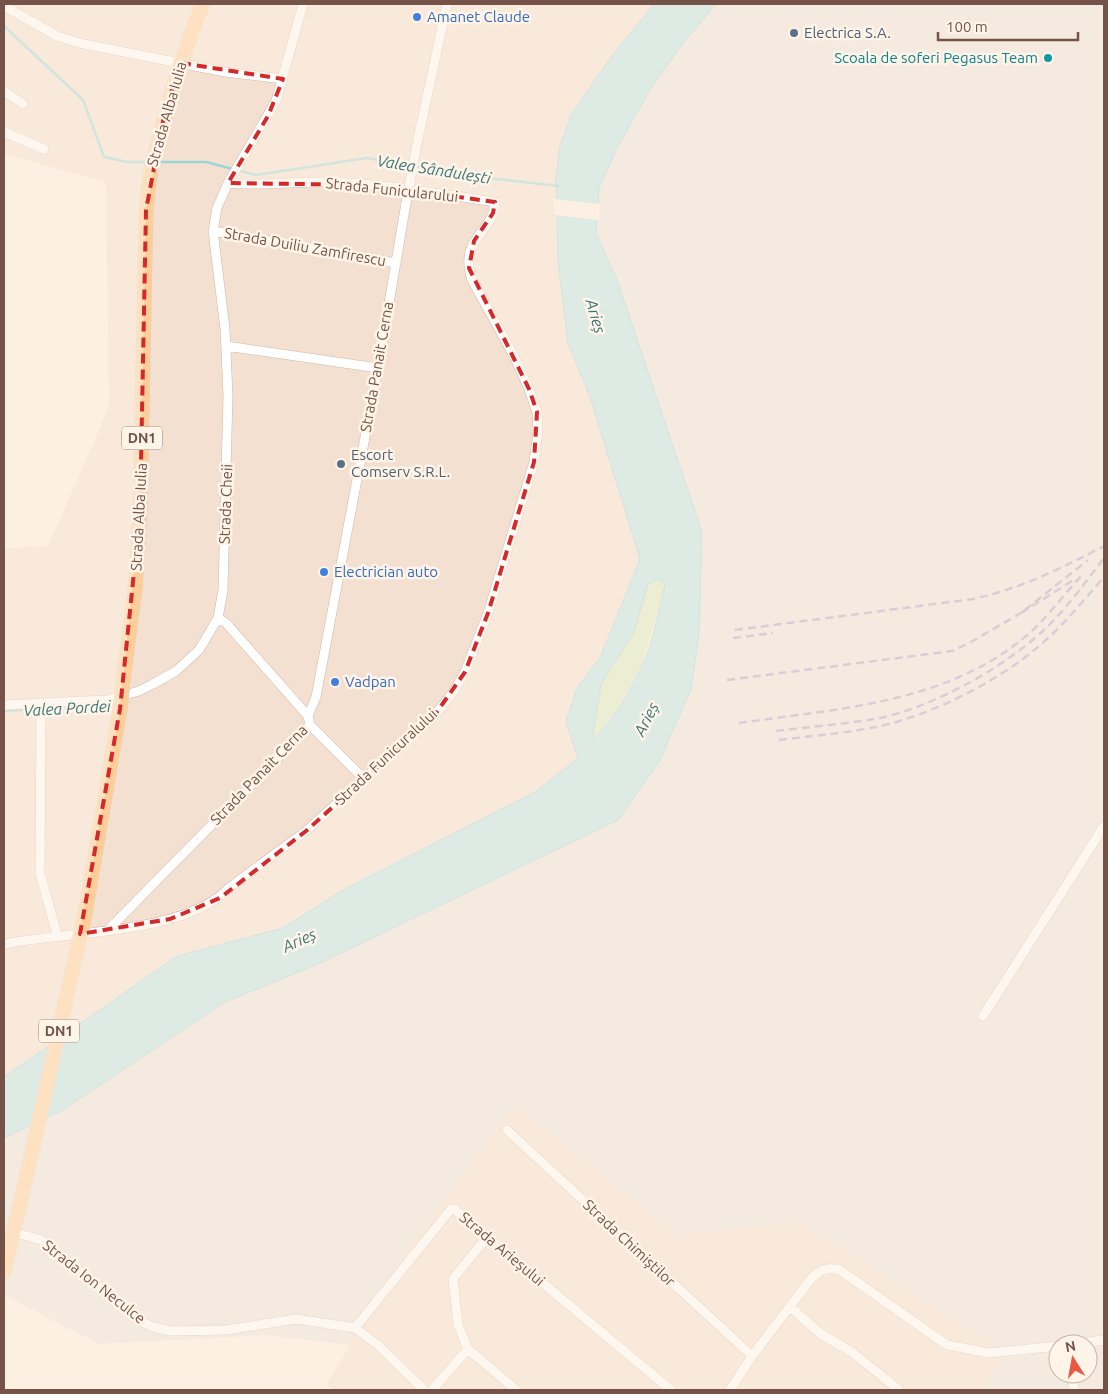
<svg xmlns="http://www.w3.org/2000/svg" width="1108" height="1394" viewBox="0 0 1108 1394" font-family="Ubuntu,sans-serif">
<rect width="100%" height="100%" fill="#fdf0e2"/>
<path fill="#f4e0d0" d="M 4,4 L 654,4 L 612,56 L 571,115 L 568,343 L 589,394 L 640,559 L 600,658 L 577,688 L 566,721 L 579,758 L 535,792 L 343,890 L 283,928 L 177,956 L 4,1077 L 4,548 L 48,546 L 109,407 L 106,182 L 4,154 Z
M 515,1105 L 678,1235 L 799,1222 L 1006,1352 L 980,1390 L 334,1390 L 326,1385 L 419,1233 Z"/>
<path fill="#ebe2dd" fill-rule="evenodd" d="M 716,4 L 1104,4 L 1104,1390 L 980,1390 L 1006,1352 L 799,1222 L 678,1235 L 515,1105 L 419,1233 L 350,1345 L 268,1335 L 99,1344 L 4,1295 L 4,1138 L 61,1111 L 225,1002 L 316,965 L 618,820 L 659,762 L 691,689 L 699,632 L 702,532 L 617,280 L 596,233 L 599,188 L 617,148 L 651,88 L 683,43 ZM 1058,1344 L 1088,1344 L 1088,1374 L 1058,1374 Z"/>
<path fill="#d5eac0" d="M 659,579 L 665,585 L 642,665 L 614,714 L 598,736 L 591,739 L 601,684 L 634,632 L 648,584 Z"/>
<path fill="#b6e4e7" stroke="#9cd5d9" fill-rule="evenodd" d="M 654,4 L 716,4 L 683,43 L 651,88 L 617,148 L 599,188 L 596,233 L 617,280 L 702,532 L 699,632 L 691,689 L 659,762 L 618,820 L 316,965 L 225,1002 L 61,1111 L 4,1138 L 4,1077 L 177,956 L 283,928 L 343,890 L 535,792 L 578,758 L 566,721 L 577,688 L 600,658 L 640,559 L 589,394 L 568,343 L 558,261 L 556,177 L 560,146 L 571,115 L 612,56 ZM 659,579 L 665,585 C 658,610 653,643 642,666 C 633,684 608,731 592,739 L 601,684 L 634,632 L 648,584 Z"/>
<path fill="#fdf0e2" d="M 554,199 L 600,204 L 599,220 L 554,215 Z"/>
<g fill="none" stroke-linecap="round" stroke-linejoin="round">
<path stroke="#9cd5d9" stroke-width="2.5" d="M 4,26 L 83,100 L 104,157 L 128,162 L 148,162
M 158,162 L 206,162 L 256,175 L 367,158 L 454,174 L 558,186
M 4,711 L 117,705"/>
<g stroke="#d0b8ab" stroke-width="10">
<path id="street" d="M 4,6 L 57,36 L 79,43 L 225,72 L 283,79
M 4,91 L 23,104
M 4,132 L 44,149
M 418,139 L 447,4
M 213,231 L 396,263
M 226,346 L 378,368
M 218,618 L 226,623 L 308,716
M 41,703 L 40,873 L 57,935
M 4,705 L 107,700 L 139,691 L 153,684 L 176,671 L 199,650 L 218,618 L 223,590 L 228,395 L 225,329 L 213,231 L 217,208 L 228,183 L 276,101 L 303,4
M 310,725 L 364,779
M 108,930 L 310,725 L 308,716 L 316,697 L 378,368 L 406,203
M 4,944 C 66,931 186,935 230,887 L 306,831 L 434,716 L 454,691 L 465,672 L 488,613 L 534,462 L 538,431 L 537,412 L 529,389 L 514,356 L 472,280 C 458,236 494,234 495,202 C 438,194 381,183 324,182 C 292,182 260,186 228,183
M 983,1016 L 1104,826
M 507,1130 L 752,1356
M 13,1232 L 41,1240 L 144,1323 L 153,1327 L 171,1331 L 226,1330 L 296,1319 L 355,1328 L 378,1345 L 424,1390
M 487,1237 L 453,1279 L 458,1325 L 468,1349 L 516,1390
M 790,1307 L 821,1334 L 852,1352 L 899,1390
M 355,1328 L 451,1209 L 454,1209 L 671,1390
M 1075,1344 L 1104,1340
M 1072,1374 L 1074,1390
M 432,1390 L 468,1349
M 730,1390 L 752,1356 L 811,1279 C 821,1269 827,1267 840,1270 L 947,1345 L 989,1353 L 1058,1346"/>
</g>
<g stroke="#dbd2cf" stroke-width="15">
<path id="primary" d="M 194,26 L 203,4
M 125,665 L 135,589 L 140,513 L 146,210 L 151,168 L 175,80
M 85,914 L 120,709
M 4,1272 L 33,1147"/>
</g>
<use href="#street" stroke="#fff" stroke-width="9"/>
<use href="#primary" stroke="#fdce98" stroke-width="14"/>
<path stroke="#b1a0c6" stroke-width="2.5" stroke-dasharray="8 5" stroke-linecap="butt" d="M 1072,581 L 1021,613 L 1088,560
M 735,630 L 973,599 C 1022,588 1060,569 1104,546
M 733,638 L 773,633
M 727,680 L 952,651 L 971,642 L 1021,613
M 739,723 C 842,708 955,703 1035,628 C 1052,611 1067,591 1083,574
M 776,731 C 809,727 843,724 875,719 C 933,708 1010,665 1051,623 C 1070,604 1087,580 1104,558
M 779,740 C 809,736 840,734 870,728 C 924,719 998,682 1039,646 C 1063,626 1083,601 1104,577"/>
<g stroke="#d0b8ab" stroke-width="10" stroke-linecap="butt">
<path id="street-bridge" d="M 406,203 L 418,139"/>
</g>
<g stroke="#dbd2cf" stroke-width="15" stroke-linecap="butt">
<path id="primary-bridge" d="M 175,80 L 194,26
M 120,709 L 125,665
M 33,1147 L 85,914"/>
</g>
<use href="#street-bridge" stroke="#fff" stroke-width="9"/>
<use href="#primary-bridge" stroke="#fdce98" stroke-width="14"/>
</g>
<path d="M0 0H1108V1394H0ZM 181,63 L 283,79 L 268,116 L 228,183 L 371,185 L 495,202 L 493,213 L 474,241 L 469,268 L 529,389 L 537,412 L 534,462 L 488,613 L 465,672 L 434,716 L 306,831 L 220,898 L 170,919 L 80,934 L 120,709 L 140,513 L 146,210 L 165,111 Z" fill="#fdf0e2" fill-opacity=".55" fill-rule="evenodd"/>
<path fill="none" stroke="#d62828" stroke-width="4" stroke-dasharray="10 6" stroke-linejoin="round" d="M 181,63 L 283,79 L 268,116 L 228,183 L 371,185 L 495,202 L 493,213 L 474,241 L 469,268 L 529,389 L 537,412 L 534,462 L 488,613 L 465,672 L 434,716 L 306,831 L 220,898 L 170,919 L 80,934 L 120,709 L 140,513 L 146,210 L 165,111 Z"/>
<g fill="#3f7fe0" stroke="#fff4e8" stroke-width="2">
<circle cx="417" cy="17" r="5"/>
<circle cx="324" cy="572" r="5"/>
<circle cx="335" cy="682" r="5"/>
</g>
<g fill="#5c6f8a" stroke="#fff4e8" stroke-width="2">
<circle cx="794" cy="33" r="5"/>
<circle cx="341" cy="464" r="5"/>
</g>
<circle fill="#0f9aa8" stroke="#fff4e8" stroke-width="2" cx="1048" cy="58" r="5"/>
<g text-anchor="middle" stroke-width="5" stroke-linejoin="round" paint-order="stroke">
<g fill="#fff4e8" stroke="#9e8378" stroke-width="1">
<rect x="122" y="426.5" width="40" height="23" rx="4"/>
<rect x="39" y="1019.5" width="40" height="23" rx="4"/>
</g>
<g font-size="14" font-weight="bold" fill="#755348">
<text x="142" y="443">DN1</text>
<text x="59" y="1036">DN1</text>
</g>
<g font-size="15" fill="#366cbe" stroke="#fff4e8" text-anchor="start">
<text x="427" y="22">Amanet Claude</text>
<text x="334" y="577">Electrician auto</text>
<text x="345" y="687">Vadpan</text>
</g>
<g font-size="15" fill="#4e5e75" stroke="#fff4e8" text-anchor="start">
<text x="804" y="38">Electrica S.A.</text>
<text x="351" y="460">Escort<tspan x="351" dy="17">Comserv S.R.L.</tspan></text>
</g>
<g font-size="15" fill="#0d838f" stroke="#fff4e8" text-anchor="end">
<text x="1038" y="63">Scoala de soferi Pegasus Team</text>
</g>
<g font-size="15" fill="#755348" stroke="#fff4e8">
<text transform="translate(167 114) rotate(-74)" y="5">Strada Alba Iulia</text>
<text transform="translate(392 190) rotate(6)" y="5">Strada Funicularului</text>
<text transform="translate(305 247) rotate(10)" y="5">Strada Duiliu Zamfirescu</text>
<text transform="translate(377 367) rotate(-80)" y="5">Strada Panait Cerna</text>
<text transform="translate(226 504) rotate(-88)" y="5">Strada Cheii</text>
<text transform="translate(139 517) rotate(-87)" y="5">Strada Alba Iulia</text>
<text transform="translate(386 757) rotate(-43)" y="5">Strada Funicuralului</text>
<text transform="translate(259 775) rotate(-46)" y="5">Strada Panait Cerna</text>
<text transform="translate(629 1243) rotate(43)" y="5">Strada Chimiștilor</text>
<text transform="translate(502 1249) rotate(40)" y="5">Strada Arieșului</text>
<text transform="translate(94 1282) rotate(38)" y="5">Strada Ion Neculce</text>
</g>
<g font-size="16" font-style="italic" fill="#3b767b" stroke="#fff4e8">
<text transform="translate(434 169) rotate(9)" y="6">Valea Sândulești</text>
<text transform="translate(596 316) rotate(74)" y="6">Arieș</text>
<text transform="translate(67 708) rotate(-3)" y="6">Valea Pordei</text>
<text transform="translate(646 719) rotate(-63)" y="6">Arieș</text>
<text transform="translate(299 940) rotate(-24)" y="6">Arieș</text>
</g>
</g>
<rect width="1108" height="1394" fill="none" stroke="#755348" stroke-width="10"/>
<g transform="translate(1073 1359) rotate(349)"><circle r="24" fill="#fff4e8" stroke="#c8b4a8"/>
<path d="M0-4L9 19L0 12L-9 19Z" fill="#ea5843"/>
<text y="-8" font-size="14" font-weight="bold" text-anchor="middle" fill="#755348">N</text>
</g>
<path d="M938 32v8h140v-8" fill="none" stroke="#755348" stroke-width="2.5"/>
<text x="946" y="32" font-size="15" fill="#755348" stroke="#fff4e8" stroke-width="4" paint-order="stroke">100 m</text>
</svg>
